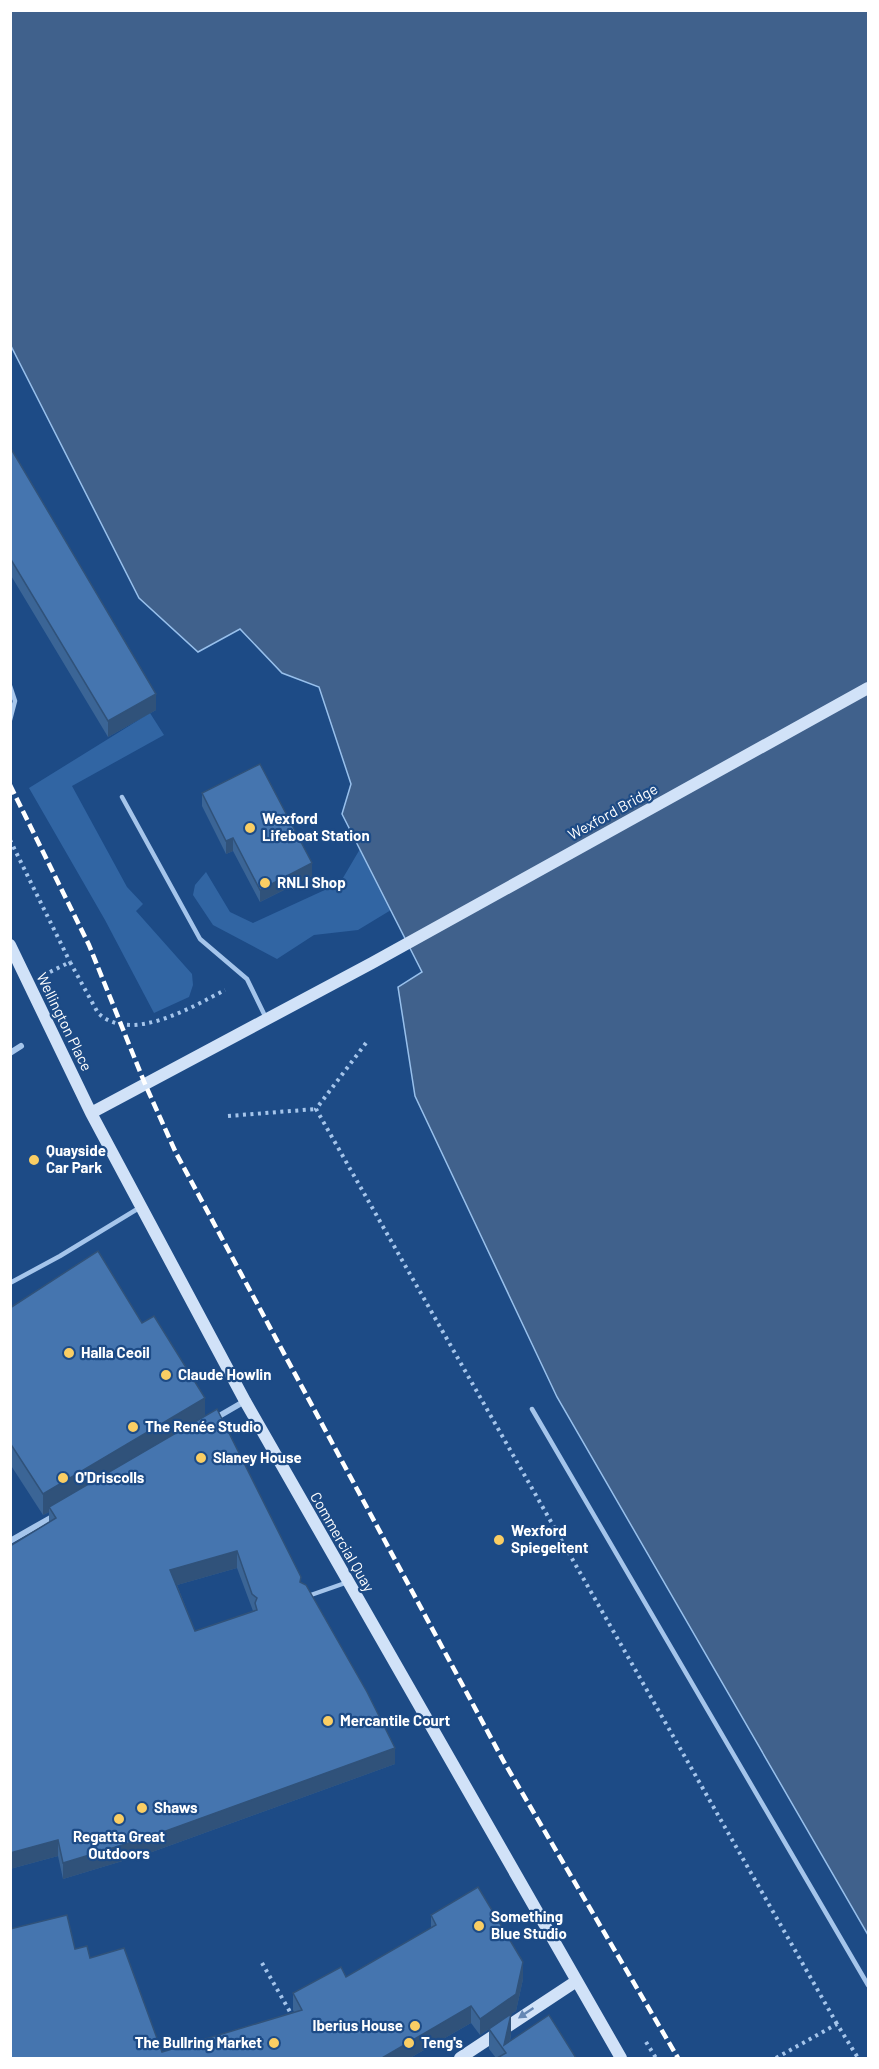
<svg xmlns="http://www.w3.org/2000/svg" width="879" height="2069" viewBox="0 0 879 2069" font-family="Barlow,sans-serif">
<rect width="100%" height="100%" fill="#1d4b86"/>
<path fill="#3165a3" d="M 150,713 L 164,735 L 72,786 L 127,887 L 143,904 L 136,911 L 192,974 L 193,985 L 189,997 L 154,1013 L 105,920 L 29,788 Z
M 360,849 L 391,910 L 358,930 L 314,935 L 277,959 L 213,925 L 193,895 L 195,885 L 206,872 L 230,912 L 253,923 L 340,883 Z"/>
<path fill="#40618c" stroke="#98c0ec" stroke-width="1.5" d="M 10,11 L 868,11 L 868,1935 L 557,1397 L 415,1096 L 398,987 L 422,972 L 342,814 L 351,784 L 319,687 L 282,673 L 240,629 L 198,652 L 139,598 L 11,346 Z"/>
<g fill="none" stroke-linecap="round" stroke-linejoin="round">
<path stroke="#a5c5eb" stroke-width="4" stroke-dasharray="3 4.5" stroke-linecap="butt" d="M 10,840 L 70,962
M 50,972 L 70,962 L 98,1013 C 131,1044 192,1007 225,990
M 366,1043 L 316,1109 L 837,2024
M 228,1116 L 316,1109
M 262,1963 L 293,2017
M 646,2042 L 656,2058
M 776,2058 L 837,2024 L 858,2058"/>
<path stroke="#a5c5eb" stroke-width="4.5" d="M 10,686 L 15,701 L 10,720
M 122,797 L 200,939 L 247,979 L 266,1018
M 10,1283 L 60,1256 L 139,1208
M 532,1409 L 868,1985
M 308,1596 L 348,1582"/>
<path stroke="#a5c5eb" stroke-width="6" d="M 10,1053 L 21,1046
M 214,1419 L 245,1401
M 10,1541 L 54,1516"/>
<path stroke="#d1e2f8" stroke-width="12" d="M 10,945 L 91,1113 L 245,1401 L 621,2058
M 91,1113 L 372,963 L 868,688
M 460,2058 L 575,1982"/>
<path stroke="#fff" stroke-width="4.5" stroke-dasharray="10 4.5" stroke-linecap="butt" d="M 10,785 L 89,945 L 145,1084 L 176,1153 L 504,1762 L 678,2058"/>
</g>
<path fill="#3b6596" fill-rule="evenodd" d="M 10,447 L 156,710 L 108,737 L 10,574 Z
M 202,793 L 312,876 L 260,902 L 233,851 L 226,854 L 202,806 Z
M 10,1308 L 142,1323 L 205,1416 L 301,1583 L 395,1764 L 152,1852 L 63,1879 L 58,1856 L 10,1869 L 10,1546 L 49,1522 L 49,1512 L 43,1515 L 10,1464 ZM 237,1568 L 253,1611 L 195,1631 L 177,1585 Z
M 431,1915 L 523,1979 L 516,2011 L 511,2014 L 511,2034 L 510,2041 L 576,2058 L 496,2058 L 489,2049 L 489,2029 L 480,2035 L 471,2023 L 410,2058 L 10,2058 L 75,1949 L 90,1958 L 162,2052 L 294,2012 L 293,2010 L 293,1993 L 346,1977 L 431,1928 Z"/>
<path fill="#30527a" d="M 156,694 L 156,710 L 108,737 L 108,721 Z
M 233,838 L 233,851 L 226,854 L 226,841 Z
M 312,863 L 312,876 L 260,902 L 260,890 Z
M 205,1398 L 205,1419 L 49,1507 L 49,1512 L 43,1515 L 43,1494 Z
M 237,1551 L 237,1568 L 170,1587 L 170,1570 Z
M 395,1748 L 395,1764 L 152,1852 L 63,1879 L 63,1863 Z
M 58,1840 L 58,1856 L 10,1869 L 10,1853 Z
M 523,1962 L 523,1979 L 516,2011 L 511,2014 L 511,2034 L 506,2058 L 504,2045 L 511,2014 L 480,2035 L 480,2019 Z
M 471,2006 L 471,2023 L 410,2058 L 382,2058 Z"/>
<path fill="#4575af" stroke="#30527a" stroke-width="1.5" fill-rule="evenodd" d="M 10,447 L 156,694 L 108,721 L 10,558 Z
M 260,764 L 312,863 L 260,890 L 233,838 L 226,841 L 202,793 Z
M 98,1251 L 142,1323 L 154,1316 L 205,1398 L 43,1494 L 10,1443 L 10,1308 Z
M 217,1409 L 301,1577 L 300,1582 L 306,1585 L 367,1692 L 395,1748 L 152,1836 L 63,1863 L 58,1840 L 10,1853 L 10,1546 L 56,1518 L 49,1507 ZM 237,1551 L 252,1594 L 257,1598 L 255,1603 L 257,1610 L 195,1631 L 170,1570 Z
M 478,1887 L 523,1962 L 516,1994 L 480,2019 L 471,2006 L 382,2058 L 10,2058 L 10,1929 L 67,1915 L 75,1949 L 87,1946 L 90,1958 L 124,1948 L 162,2052 L 302,2010 L 293,1993 L 341,1967 L 346,1977 L 436,1925 L 431,1915 Z
M 511,2014 L 504,2045 L 549,2015 L 576,2058 L 497,2058 L 506,2053 L 489,2029 Z"/>
<defs><path id="oneway-solid" d="M-6-.8H1V-3.2L6.5 0L1 3.2V.8H-6Z" transform="scale(1.5)"/></defs>
<use fill="#6587b4" href="#oneway-solid" transform="translate(526 2013) rotate(146)"/>
<g fill="#face64" stroke="#1d4b86" stroke-width="2">
<circle cx="250" cy="828" r="6"/>
<circle cx="265" cy="883" r="6"/>
<circle cx="34" cy="1160" r="6"/>
<circle cx="69" cy="1353" r="6"/>
<circle cx="166" cy="1375" r="6"/>
<circle cx="133" cy="1427" r="6"/>
<circle cx="201" cy="1458" r="6"/>
<circle cx="63" cy="1478" r="6"/>
<circle cx="499" cy="1540" r="6"/>
<circle cx="328" cy="1721" r="6"/>
<circle cx="142" cy="1808" r="6"/>
<circle cx="119" cy="1819" r="6"/>
<circle cx="479" cy="1926" r="6"/>
<circle cx="415" cy="2026" r="6"/>
<circle cx="274" cy="2043" r="6"/>
<circle cx="409" cy="2043" r="6"/>
</g>
<g text-anchor="middle" stroke-width="4.5" stroke-linejoin="round" paint-order="stroke">
<g font-size="15" fill="#fff" stroke="#1d4b86">
<text transform="translate(613 812) rotate(-29)" y="5">Wexford Bridge</text>
<text transform="translate(64 1022) rotate(64)" y="5">Wellington Place</text>
<text transform="translate(342 1542) rotate(60)" y="5">Commercial Quay</text>
</g>
<g font-size="15" font-weight="bold" fill="#fff" stroke="#1d4b86" text-anchor="start">
<text x="262" y="824">Wexford<tspan x="262" dy="17">Lifeboat Station</tspan></text>
<text x="277" y="888">RNLI Shop</text>
<text x="46" y="1156">Quayside<tspan x="46" dy="17">Car Park</tspan></text>
<text x="81" y="1358">Halla Ceoil</text>
<text x="178" y="1380">Claude Howlin</text>
<text x="145" y="1432">The Renée Studio</text>
<text x="213" y="1463">Slaney House</text>
<text x="75" y="1483">O'Driscolls</text>
<text x="511" y="1536">Wexford<tspan x="511" dy="17">Spiegeltent</tspan></text>
<text x="340" y="1726">Mercantile Court</text>
<text x="154" y="1813">Shaws</text>
<text x="119" y="1842" text-anchor="middle">Regatta Great<tspan x="119" dy="17">Outdoors</tspan></text>
<text x="491" y="1922">Something<tspan x="491" dy="17">Blue Studio</tspan></text>
<text x="403" y="2031" text-anchor="end">Iberius House</text>
<text x="262" y="2048" text-anchor="end">The Bullring Market</text>
<text x="421" y="2048">Teng's</text>
</g>
</g>
<rect width="879" height="2069" fill="none" stroke="#ffffff" stroke-width="24"/>
</svg>
